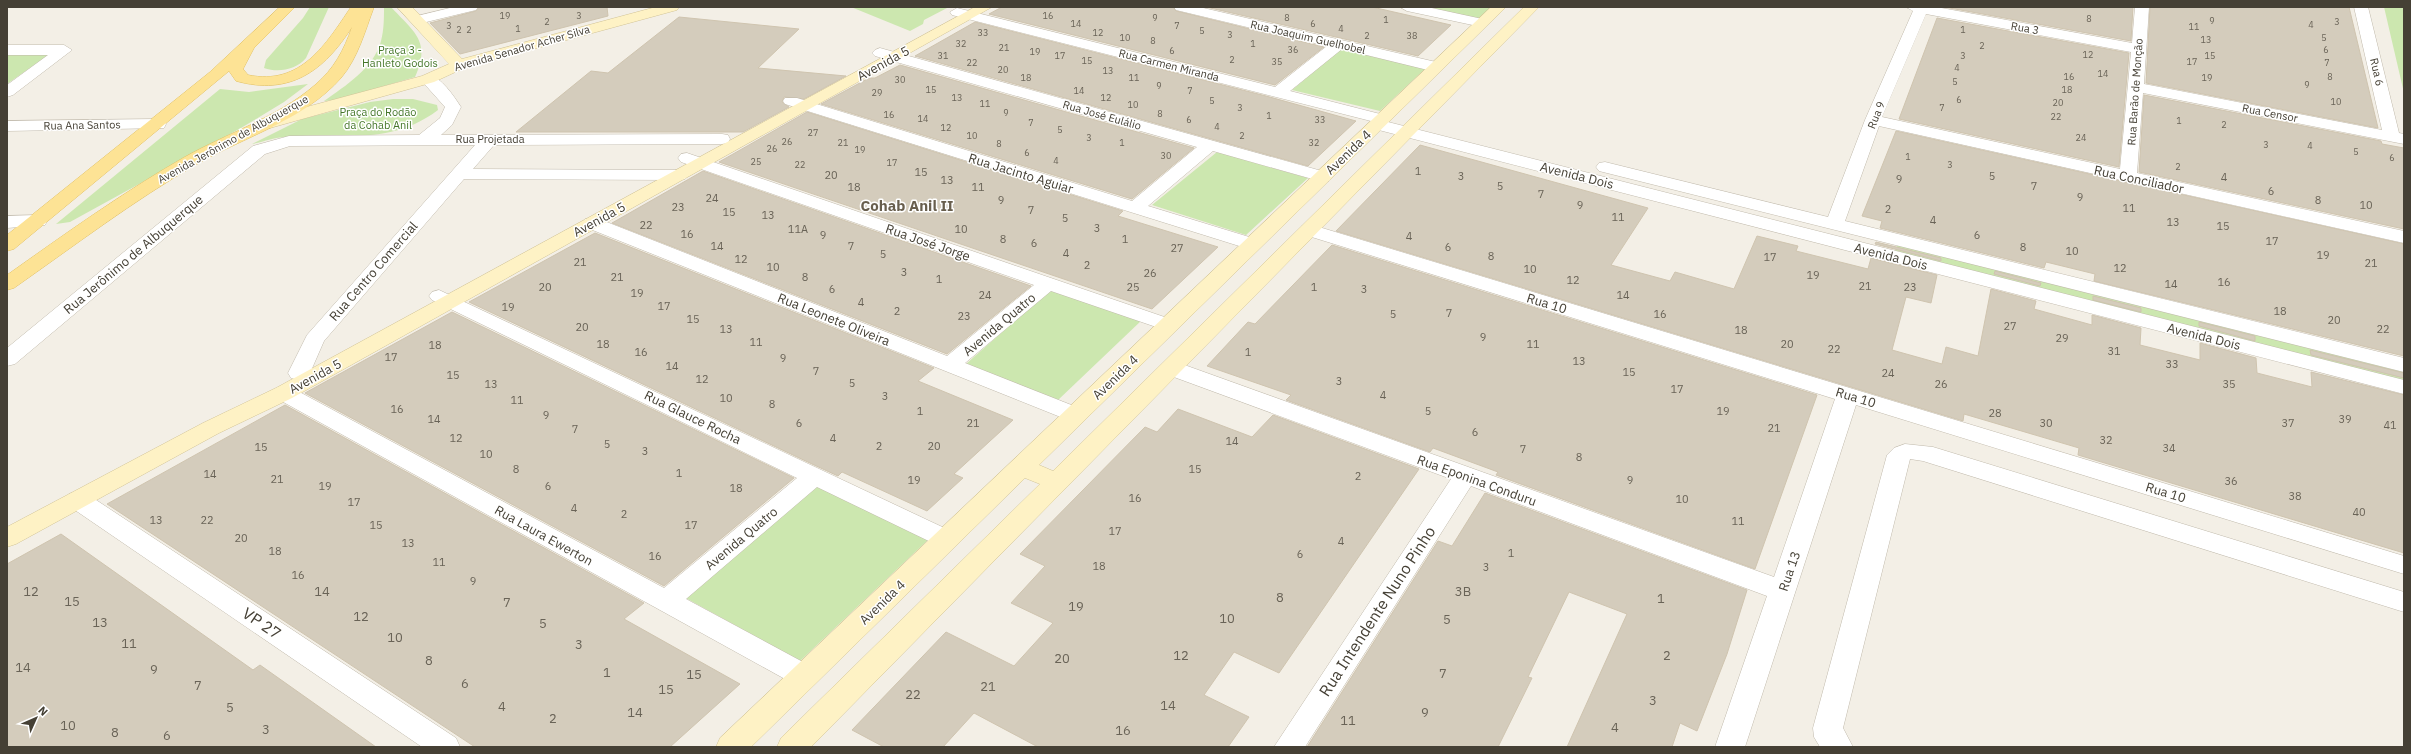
<svg xmlns="http://www.w3.org/2000/svg" width="2411" height="754" viewBox="0 0 2411 754" font-family="'IBM Plex Sans',sans-serif">
<rect width="100%" height="100%" fill="#f3efe6"/>
<path fill="#cce7af" d="M 310,7 L 329,7 L 306,58 C 296,70 278,73 264,68 L 266,60 L 303,18 Z
M 384,7 L 391,7 C 415,33 431,41 415,77 L 337,100 L 324,101 C 345,86 374,68 381,41 C 384,30 384,18 384,7 Z
M 851,7 L 949,7 L 924,20 L 923,24 L 910,31 Z
M 1425,7 L 1494,7 L 1482,19 Z
M 2384,7 L 2404,7 L 2404,93 Z
M 1341,49 L 1425,69 L 1380,111 L 1292,90 Z
M 7,51 L 53,52 L 7,84 Z
M 308,84 L 284,102 L 241,128 L 70,222 L 56,224 L 220,89 L 249,92 Z
M 393,99 L 413,99 L 437,105 L 438,110 C 389,147 341,132 286,137 C 275,137 263,142 252,144 L 302,119 L 370,102 Z
M 1217,152 L 1308,178 L 1246,235 L 1152,205 Z
M 1898,243 L 2404,371 L 2404,384 L 1895,251 Z
M 1053,287 L 1142,320 L 1057,401 L 966,364 Z
M 816,485 L 930,538 L 800,661 L 682,596 Z"/>
<path fill="#d4ccbc" stroke="#cfc4af" d="M 479,7 L 607,7 L 608,16 L 460,54 L 430,23 L 476,11 Z
M 1002,7 L 1173,7 L 1176,11 L 1324,47 L 1275,85 L 989,14 Z
M 1206,7 L 1372,7 L 1451,25 L 1418,56 Z
M 1944,7 L 2133,7 L 2131,41 Z
M 2150,7 L 2349,7 L 2378,128 L 2146,83 Z
M 679,17 L 799,29 L 758,68 L 846,76 L 804,99 L 784,97 L 782,102 L 789,107 L 743,132 L 516,132 L 591,71 L 608,73 Z
M 1937,18 L 2129,53 L 2119,167 L 1899,119 Z
M 975,22 L 1266,96 L 1356,121 L 1308,166 L 915,56 Z
M 900,65 L 1194,148 L 1132,199 L 821,104 L 869,78 L 875,78 Z
M 2144,95 L 2381,141 L 2382,144 L 2404,148 L 2404,229 L 2139,172 Z
M 807,112 L 1123,211 L 1118,216 L 1218,247 L 1152,309 L 719,162 Z
M 1896,131 L 2404,244 L 2404,356 L 2094,281 L 2095,274 L 2046,262 L 2044,268 L 1880,228 L 1882,221 L 1862,216 Z
M 1420,145 L 1648,208 L 1611,265 L 1670,281 L 1675,272 L 1734,289 L 1757,236 L 1798,246 L 1796,251 L 1868,269 L 1871,258 L 1937,275 L 1931,303 L 1906,297 L 1892,350 L 1942,364 L 1946,347 L 1978,356 L 1991,289 L 2036,301 L 2034,309 L 2092,325 L 2092,315 L 2141,328 L 2140,345 L 2200,360 L 2200,343 L 2256,358 L 2257,373 L 2312,387 L 2311,372 L 2404,395 L 2404,553 L 2078,455 L 2079,448 L 1964,414 L 1963,421 L 1336,231 Z
M 703,171 L 1031,286 L 947,354 L 612,223 Z
M 595,233 L 934,368 L 918,381 L 1013,420 L 954,474 L 963,478 L 927,511 L 842,472 L 838,476 L 812,464 L 469,302 Z
M 1876,242 L 1941,258 L 1941,261 L 1875,244 Z
M 1332,245 L 1817,395 L 1755,569 L 1496,475 L 1498,472 L 1433,448 L 1430,452 L 1286,400 L 1291,395 L 1207,366 L 1248,322 L 1255,324 Z
M 1995,271 L 2041,283 L 2040,286 L 1994,274 Z
M 2093,296 L 2141,308 L 2141,312 L 2093,300 Z
M 452,312 L 794,478 L 664,586 L 305,393 Z
M 2199,322 L 2255,336 L 2255,341 L 2199,326 Z
M 2310,350 L 2404,373 L 2404,378 L 2311,355 Z
M 285,405 L 644,603 L 624,619 L 740,684 L 670,747 L 475,747 L 107,504 Z
M 1178,409 L 1252,437 L 1273,415 L 1419,469 L 1279,673 L 1234,652 L 1204,695 L 1249,717 L 1228,747 L 1038,747 L 974,713 L 943,747 L 884,747 L 852,730 L 946,632 L 1014,666 L 1053,623 L 1011,603 L 1045,566 L 1020,554 L 1145,427 L 1157,432 Z
M 1485,493 L 1747,590 L 1727,654 L 1697,731 L 1680,723 L 1672,747 L 1567,747 L 1627,614 L 1569,592 L 1528,677 L 1532,678 L 1498,747 L 1307,747 L 1438,541 L 1452,546 Z
M 61,534 L 253,670 L 260,665 L 376,747 L 7,747 L 7,564 Z"/>
<g fill="none" stroke-linecap="round" stroke-linejoin="round">
<g stroke="#c1baac" stroke-width="1">
<path id="street" d="M 454,7 L 478,7 L 476,10 L 418,24 L 411,20 L 413,17 Z
M 1174,7 L 1199,7 L 1436,62 L 1444,67 L 1436,72 L 1342,49 L 1290,91 L 1388,116 L 1390,119 L 1388,122 L 2404,380 L 2404,394 L 1371,128 L 1369,124 L 1371,121 L 952,15 L 950,12 L 957,8 L 1275,87 L 1327,46 L 1176,10 Z
M 1400,7 L 1427,7 L 1487,20 L 1489,23 L 1482,27 L 1407,11 Z
M 1906,7 L 1936,7 L 2132,43 L 2135,7 L 2149,7 L 2144,84 L 2382,130 L 2354,7 L 2368,7 L 2399,133 L 2404,134 L 2404,144 L 2143,93 L 2137,173 L 2404,231 L 2404,243 L 1879,126 L 1845,221 L 2404,358 L 2404,372 L 1599,171 L 1596,167 L 1599,163 L 1605,162 L 1828,217 L 1865,120 L 1913,11 ZM 1926,14 L 2131,52 L 2120,169 L 1882,117 Z
M 7,45 L 64,45 L 72,50 L 13,95 L 7,97 L 7,85 L 48,55 L 7,55 Z
M 880,48 L 1329,173 L 1332,177 L 1329,181 L 1323,182 L 1213,151 L 1148,206 L 1259,240 L 1262,244 L 1259,248 L 1252,250 L 785,104 L 783,101 L 785,98 L 797,98 L 1132,201 L 1197,147 L 875,56 L 872,53 L 875,50 Z
M 428,74 C 442,78 453,95 461,107 L 452,125 L 441,135 L 722,134 L 728,135 L 730,139 L 728,143 L 722,144 L 494,145 L 473,169 L 679,170 L 685,171 L 688,175 L 685,179 L 679,180 L 464,179 L 324,341 L 310,373 L 307,378 L 299,380 L 291,378 L 288,373 L 307,335 L 475,145 L 290,146 L 265,154 L 15,364 L 7,366 L 7,348 L 253,146 L 289,136 L 419,135 L 440,118 L 445,107 L 420,79 Z
M 158,119 L 164,120 L 166,124 L 164,128 L 7,131 L 7,121 Z
M 687,153 L 1176,321 L 1179,325 L 1176,329 L 1169,331 L 1162,329 L 1051,291 L 965,363 L 1084,410 L 1087,415 L 1084,420 L 1076,422 L 1068,420 L 585,227 L 583,223 L 585,219 L 599,219 L 947,356 L 1034,285 L 681,162 L 678,158 L 681,154 Z
M 38,215 L 45,217 L 47,221 L 45,225 L 7,228 L 7,216 Z
M 1309,224 L 2404,556 L 2404,574 L 1856,405 L 1745,747 L 1715,747 L 1767,596 L 1471,486 L 1305,747 L 1274,747 L 1451,479 L 1163,373 L 1160,368 L 1163,363 L 1171,361 L 1179,363 L 1774,577 L 1835,399 L 1302,234 L 1300,230 L 1302,226 Z
M 439,290 L 955,533 L 959,539 L 955,545 L 946,548 L 937,545 L 817,487 L 686,599 L 814,668 L 818,676 L 814,684 L 804,687 L 794,684 L 276,398 L 273,393 L 276,388 L 284,386 L 292,388 L 664,588 L 797,478 L 432,300 L 429,296 L 432,292 Z
M 1905,444 L 1933,447 L 2404,592 L 2404,612 L 1923,461 L 1910,459 L 1843,728 L 1853,747 L 1820,747 L 1814,737 L 1813,728 L 1887,455 L 1894,448 Z
M 78,492 L 87,494 L 456,738 L 460,747 L 422,747 L 69,506 L 66,500 L 69,494 Z"/>
</g>
<g stroke="#d2c497" stroke-width="1">
<path id="secondary" d="M 397,7 L 412,7 L 462,59 L 656,7 L 679,7 L 677,10 L 464,68 L 434,82 L 270,128 L 258,128 L 256,124 L 258,120 L 422,76 L 449,64 Z
M 975,7 L 992,7 L 292,398 L 219,433 L 16,544 L 7,547 L 7,527 L 203,423 L 276,388 Z
M 1491,7 L 1506,7 L 1039,465 L 1053,471 L 1524,7 L 1539,7 L 811,747 L 777,747 L 781,738 L 1040,484 L 1025,478 L 751,747 L 716,747 L 720,738 Z"/>
</g>
<g stroke="#e2c165" stroke-width="1">
<path id="primary" d="M 280,7 L 295,7 L 254,48 L 243,69 L 248,75 C 301,86 326,44 351,7 L 374,7 C 365,31 358,58 341,78 C 304,120 244,137 197,164 C 133,201 74,246 14,288 L 7,290 L 7,275 C 65,234 122,193 183,158 C 227,133 277,118 315,85 C 334,69 344,50 352,27 C 324,71 290,96 236,81 L 229,71 L 14,249 L 7,251 L 7,235 L 210,72 Z"/>
</g>
<use href="#street" fill="#fff" fill-rule="evenodd"/>
<use href="#secondary" fill="#fef2c5" fill-rule="evenodd"/>
<use href="#primary" fill="#fde395" fill-rule="evenodd"/>
</g>
<g text-anchor="middle" stroke-width="3" stroke-linejoin="round" paint-order="stroke">
<g font-size="9" fill="#696357">
<text x="505" y="19">19</text>
<text x="579" y="19">3</text>
<text x="1048" y="19">16</text>
<text x="1155" y="21">9</text>
<text x="1287" y="21">8</text>
<text x="2089" y="22">8</text>
<text x="1386" y="23">1</text>
<text x="2212" y="24">9</text>
<text x="547" y="25">2</text>
<text x="2337" y="25">3</text>
<text x="1076" y="27">14</text>
<text x="1313" y="27">6</text>
<text x="2311" y="28">4</text>
<text x="449" y="29">3</text>
<text x="1177" y="29">7</text>
<text x="2194" y="30">11</text>
<text x="518" y="32">1</text>
<text x="1341" y="32">4</text>
<text x="459" y="33">2</text>
<text x="469" y="33">2</text>
<text x="1963" y="33">1</text>
<text x="1202" y="34">5</text>
<text x="983" y="36">33</text>
<text x="1098" y="36">12</text>
<text x="1230" y="38">3</text>
<text x="1367" y="39">2</text>
<text x="1412" y="39">38</text>
<text x="1125" y="41">10</text>
<text x="2324" y="41">5</text>
<text x="2206" y="43">13</text>
<text x="1153" y="44">8</text>
<text x="961" y="47">32</text>
<text x="1253" y="47">1</text>
<text x="1982" y="49">2</text>
<text x="1004" y="51">21</text>
<text x="1293" y="53">36</text>
<text x="2326" y="53">6</text>
<text x="1172" y="54">6</text>
<text x="1035" y="55">19</text>
<text x="2088" y="58">12</text>
<text x="943" y="59">31</text>
<text x="1060" y="59">17</text>
<text x="1963" y="59">3</text>
<text x="2210" y="59">15</text>
<text x="1232" y="63">2</text>
<text x="1087" y="64">15</text>
<text x="1277" y="65">35</text>
<text x="2192" y="65">17</text>
<text x="972" y="66">22</text>
<text x="2327" y="66">7</text>
<text x="1957" y="71">4</text>
<text x="1003" y="73">20</text>
<text x="1108" y="74">13</text>
<text x="2103" y="77">14</text>
<text x="2069" y="80">16</text>
<text x="2330" y="80">8</text>
<text x="1026" y="81">18</text>
<text x="1134" y="81">11</text>
<text x="2207" y="81">19</text>
<text x="900" y="83">30</text>
<text x="1955" y="85">5</text>
<text x="2307" y="88">9</text>
<text x="1159" y="89">9</text>
<text x="931" y="93">15</text>
<text x="2067" y="93">18</text>
<text x="1079" y="94">14</text>
<text x="1190" y="94">7</text>
<text x="877" y="96">29</text>
<text x="957" y="101">13</text>
<text x="1106" y="101">12</text>
<text x="1959" y="103">6</text>
<text x="1212" y="104">5</text>
<text x="2336" y="105">10</text>
<text x="2058" y="106">20</text>
<text x="985" y="107">11</text>
<text x="1133" y="108">10</text>
<text x="1240" y="111">3</text>
<text x="1942" y="111">7</text>
<text x="1006" y="116">9</text>
<text x="1160" y="117">8</text>
<text x="889" y="118">16</text>
<text x="1269" y="119">1</text>
<text x="2056" y="120">22</text>
<text x="923" y="122">14</text>
<text x="1189" y="123">6</text>
<text x="1320" y="123">33</text>
<text x="2179" y="124">1</text>
<text x="1031" y="126">7</text>
<text x="2224" y="128">2</text>
<text x="1217" y="130">4</text>
<text x="946" y="131">12</text>
<text x="1060" y="133">5</text>
<text x="813" y="136">27</text>
<text x="972" y="139">10</text>
<text x="1242" y="139">2</text>
<text x="1089" y="141">3</text>
<text x="2081" y="141">24</text>
<text x="787" y="145">26</text>
<text x="843" y="146">21</text>
<text x="1122" y="146">1</text>
<text x="1314" y="146">32</text>
<text x="999" y="147">8</text>
<text x="2266" y="148">3</text>
<text x="2310" y="149">4</text>
<text x="772" y="152">26</text>
<text x="860" y="153">19</text>
<text x="2356" y="155">5</text>
<text x="1027" y="156">6</text>
<text x="1166" y="159">30</text>
<text x="1908" y="160">1</text>
<text x="2392" y="161">6</text>
<text x="1056" y="164">4</text>
<text x="756" y="165">25</text>
<text x="892" y="166">17</text>
<text x="800" y="168">22</text>
<text x="1950" y="168">3</text>
<text x="2178" y="170">2</text>
</g>
<g font-size="11" fill="#454035" stroke="#fff">
<text transform="translate(2025 28) rotate(10)" y="4">Rua 3</text>
<text transform="translate(1308 37) rotate(13)" y="4">Rua Joaquim Guelhobel</text>
<text transform="translate(522 48) rotate(-16)" y="4">Avenida Senador Acher Silva</text>
<text transform="translate(1169 65) rotate(14)" y="4">Rua Carmen Miranda</text>
<text transform="translate(2377 72) rotate(77)" y="4">Rua 6</text>
<text transform="translate(2135 92) rotate(-86)" y="4">Rua Barão de Monção</text>
<text transform="translate(2270 113) rotate(11)" y="4">Rua Censor</text>
<text transform="translate(1102 115) rotate(16)" y="4">Rua José Eulálio</text>
<text transform="translate(1876 115) rotate(-68)" y="4">Rua 9</text>
<text transform="translate(82 125) rotate(-1)" y="4">Rua Ana Santos</text>
<text transform="translate(233 139) rotate(-29)" y="4">Avenida Jerônimo de Albuquerque</text>
<text x="490" y="143">Rua Projetada</text>
</g>
<g font-size="11" fill="#447629" stroke="#fff">
<text x="400" y="54">Praça 3 -<tspan x="400" dy="13">Hanleto Godois</tspan></text>
<text x="378" y="116">Praça do Rodão<tspan x="378" dy="13">da Cohab Anil</tspan></text>
</g>
<g font-size="11" fill="#696357">
<text x="1418" y="175">1</text>
<text x="921" y="176">15</text>
<text x="831" y="179">20</text>
<text x="1461" y="180">3</text>
<text x="1992" y="180">5</text>
<text x="2224" y="181">4</text>
<text x="1899" y="183">9</text>
<text x="947" y="184">13</text>
<text x="1500" y="190">5</text>
<text x="2034" y="190">7</text>
<text x="854" y="191">18</text>
<text x="978" y="191">11</text>
<text x="2271" y="195">6</text>
<text x="1541" y="198">7</text>
<text x="2080" y="201">9</text>
<text x="712" y="202">24</text>
<text x="1001" y="204">9</text>
<text x="2318" y="204">8</text>
<text x="1580" y="209">9</text>
<text x="2366" y="209">10</text>
<text x="678" y="211">23</text>
<text x="2129" y="212">11</text>
<text x="1888" y="213">2</text>
<text x="1031" y="214">7</text>
<text x="729" y="216">15</text>
<text x="768" y="219">13</text>
<text x="1618" y="221">11</text>
<text x="1065" y="222">5</text>
<text x="1933" y="224">4</text>
<text x="2173" y="226">13</text>
<text x="646" y="229">22</text>
<text x="2223" y="230">15</text>
<text x="1097" y="232">3</text>
<text x="798" y="233">11A</text>
<text x="961" y="233">10</text>
<text x="687" y="238">16</text>
<text x="823" y="239">9</text>
<text x="1977" y="239">6</text>
<text x="1409" y="240">4</text>
<text x="1003" y="243">8</text>
<text x="1125" y="243">1</text>
<text x="2272" y="245">17</text>
<text x="1034" y="247">6</text>
<text x="717" y="250">14</text>
<text x="851" y="250">7</text>
<text x="1448" y="251">6</text>
<text x="2023" y="251">8</text>
<text x="1177" y="252">27</text>
<text x="2072" y="255">10</text>
<text x="1066" y="257">4</text>
<text x="883" y="258">5</text>
<text x="2323" y="259">19</text>
<text x="1491" y="260">8</text>
<text x="1770" y="261">17</text>
<text x="741" y="263">12</text>
<text x="580" y="266">21</text>
<text x="2371" y="267">21</text>
<text x="1087" y="269">2</text>
<text x="773" y="271">10</text>
<text x="2120" y="272">12</text>
<text x="1530" y="273">10</text>
<text x="904" y="276">3</text>
<text x="1150" y="277">26</text>
<text x="1813" y="279">19</text>
<text x="617" y="281">21</text>
<text x="805" y="281">8</text>
<text x="939" y="283">1</text>
<text x="1573" y="284">12</text>
<text x="2224" y="286">16</text>
<text x="2171" y="288">14</text>
<text x="1865" y="290">21</text>
<text x="545" y="291">20</text>
<text x="1133" y="291">25</text>
<text x="1314" y="291">1</text>
<text x="1910" y="291">23</text>
<text x="832" y="293">6</text>
<text x="1364" y="293">3</text>
<text x="637" y="297">19</text>
<text x="985" y="299">24</text>
<text x="1623" y="299">14</text>
<text x="861" y="306">4</text>
<text x="664" y="310">17</text>
<text x="508" y="311">19</text>
<text x="897" y="315">2</text>
<text x="2280" y="315">18</text>
<text x="1449" y="317">7</text>
<text x="1393" y="318">5</text>
<text x="1660" y="318">16</text>
<text x="964" y="320">23</text>
<text x="693" y="323">15</text>
<text x="2334" y="324">20</text>
<text x="2010" y="330">27</text>
<text x="582" y="331">20</text>
<text x="726" y="333">13</text>
<text x="2383" y="333">22</text>
<text x="1741" y="334">18</text>
<text x="1483" y="341">9</text>
<text x="2062" y="342">29</text>
<text x="756" y="346">11</text>
<text x="603" y="348">18</text>
<text x="1533" y="348">11</text>
<text x="1787" y="348">20</text>
<text x="435" y="349">18</text>
<text x="1834" y="353">22</text>
<text x="2114" y="355">31</text>
<text x="641" y="356">16</text>
<text x="1248" y="356">1</text>
<text x="391" y="361">17</text>
<text x="783" y="362">9</text>
<text x="1579" y="365">13</text>
<text x="2172" y="368">33</text>
<text x="672" y="370">14</text>
<text x="816" y="375">7</text>
<text x="1629" y="376">15</text>
<text x="1888" y="377">24</text>
<text x="453" y="379">15</text>
<text x="702" y="383">12</text>
<text x="1339" y="385">3</text>
<text x="852" y="387">5</text>
<text x="491" y="388">13</text>
<text x="1941" y="388">26</text>
<text x="2229" y="388">35</text>
<text x="1677" y="393">17</text>
<text x="1383" y="399">4</text>
<text x="885" y="400">3</text>
<text x="726" y="402">10</text>
<text x="517" y="404">11</text>
<text x="772" y="408">8</text>
<text x="397" y="413">16</text>
<text x="920" y="415">1</text>
<text x="1428" y="415">5</text>
<text x="1723" y="415">19</text>
<text x="1995" y="417">28</text>
<text x="546" y="419">9</text>
<text x="434" y="423">14</text>
<text x="2345" y="423">39</text>
<text x="799" y="427">6</text>
<text x="973" y="427">21</text>
<text x="2046" y="427">30</text>
<text x="2288" y="427">37</text>
<text x="2390" y="429">41</text>
<text x="1774" y="432">21</text>
<text x="575" y="433">7</text>
<text x="1475" y="436">6</text>
<text x="456" y="442">12</text>
<text x="833" y="442">4</text>
<text x="2106" y="444">32</text>
<text x="1232" y="445">14</text>
<text x="607" y="448">5</text>
<text x="879" y="450">2</text>
<text x="934" y="450">20</text>
<text x="261" y="451">15</text>
<text x="2169" y="452">34</text>
<text x="1523" y="453">7</text>
<text x="645" y="455">3</text>
<text x="486" y="458">10</text>
<text x="1579" y="461">8</text>
<text x="516" y="473">8</text>
<text x="1195" y="473">15</text>
<text x="679" y="477">1</text>
<text x="210" y="478">14</text>
<text x="1358" y="480">2</text>
<text x="277" y="483">21</text>
<text x="914" y="484">19</text>
<text x="1630" y="484">9</text>
<text x="2231" y="485">36</text>
<text x="325" y="490">19</text>
<text x="548" y="490">6</text>
<text x="736" y="492">18</text>
<text x="2295" y="500">38</text>
<text x="1135" y="502">16</text>
<text x="1682" y="503">10</text>
<text x="354" y="506">17</text>
<text x="574" y="512">4</text>
<text x="2359" y="516">40</text>
<text x="624" y="518">2</text>
<text x="156" y="524">13</text>
<text x="207" y="524">22</text>
<text x="1738" y="525">11</text>
<text x="376" y="529">15</text>
<text x="691" y="529">17</text>
<text x="1115" y="535">17</text>
<text x="241" y="542">20</text>
<text x="1341" y="545">4</text>
<text x="408" y="547">13</text>
<text x="275" y="555">18</text>
<text x="1511" y="557">1</text>
<text x="1300" y="558">6</text>
<text x="655" y="560">16</text>
<text x="439" y="566">11</text>
<text x="1099" y="570">18</text>
<text x="1486" y="571">3</text>
<text x="298" y="579">16</text>
<text x="473" y="585">9</text>
</g>
<g font-size="13" fill="#454035" stroke="#fff">
<text transform="translate(883 63) rotate(-29)" y="5">Avenida 5</text>
<text transform="translate(1348 152) rotate(-44)" y="5">Avenida 4</text>
<text transform="translate(1021 173) rotate(17)" y="5">Rua Jacinto Aguiar</text>
<text transform="translate(1577 175) rotate(14)" y="5">Avenida Dois</text>
<text transform="translate(2139 179) rotate(12)" y="5">Rua Conciliador</text>
<text transform="translate(599 219) rotate(-29)" y="5">Avenida 5</text>
<text transform="translate(928 242) rotate(19)" y="5">Rua José Jorge</text>
<text transform="translate(133 254) rotate(-40)" y="5">Rua Jerônimo de Albuquerque</text>
<text transform="translate(1891 256) rotate(14)" y="5">Avenida Dois</text>
<text transform="translate(373 271) rotate(-49)" y="5">Rua Centro Comercial</text>
<text transform="translate(1547 303) rotate(17)" y="5">Rua 10</text>
<text transform="translate(834 319) rotate(22)" y="5">Rua Leonete Oliveira</text>
<text transform="translate(999 324) rotate(-40)" y="5">Avenida Quatro</text>
<text transform="translate(2204 336) rotate(14)" y="5">Avenida Dois</text>
<text transform="translate(315 376) rotate(-29)" y="5">Avenida 5</text>
<text transform="translate(1115 377) rotate(-44)" y="5">Avenida 4</text>
<text transform="translate(1856 397) rotate(17)" y="5">Rua 10</text>
<text transform="translate(693 417) rotate(26)" y="5">Rua Glauce Rocha</text>
<text transform="translate(1477 480) rotate(20)" y="5">Rua Eponina Conduru</text>
<text transform="translate(2166 492) rotate(17)" y="5">Rua 10</text>
<text transform="translate(544 535) rotate(29)" y="5">Rua Laura Ewerton</text>
<text transform="translate(741 538) rotate(-40)" y="5">Avenida Quatro</text>
<text transform="translate(1789 571) rotate(-71)" y="5">Rua 13</text>
<text transform="translate(882 602) rotate(-44)" y="5">Avenida 4</text>
</g>
<g font-size="13" fill="#696357">
<text x="31" y="596">12</text>
<text x="322" y="596">14</text>
<text x="1463" y="596">3B</text>
<text x="1280" y="602">8</text>
<text x="1661" y="603">1</text>
<text x="72" y="606">15</text>
<text x="507" y="607">7</text>
<text x="1076" y="611">19</text>
<text x="361" y="621">12</text>
<text x="1227" y="623">10</text>
<text x="1447" y="624">5</text>
<text x="100" y="627">13</text>
<text x="543" y="628">5</text>
<text x="395" y="642">10</text>
<text x="129" y="648">11</text>
<text x="579" y="649">3</text>
<text x="1181" y="660">12</text>
<text x="1667" y="660">2</text>
<text x="1062" y="663">20</text>
<text x="429" y="665">8</text>
<text x="23" y="672">14</text>
<text x="154" y="674">9</text>
<text x="607" y="677">1</text>
<text x="1443" y="678">7</text>
<text x="694" y="679">15</text>
<text x="465" y="688">6</text>
<text x="198" y="690">7</text>
<text x="988" y="691">21</text>
<text x="666" y="694">15</text>
<text x="913" y="699">22</text>
<text x="1653" y="705">3</text>
<text x="1168" y="710">14</text>
<text x="502" y="711">4</text>
<text x="230" y="712">5</text>
<text x="635" y="717">14</text>
<text x="1425" y="717">9</text>
<text x="553" y="723">2</text>
<text x="1348" y="725">11</text>
<text x="68" y="730">10</text>
<text x="1615" y="732">4</text>
<text x="266" y="734">3</text>
<text x="1123" y="735">16</text>
<text x="115" y="737">8</text>
<text x="167" y="740">6</text>
</g>
<g font-size="15" font-weight="bold" fill="#685e4d" stroke="#fff">
<text x="907" y="211">Cohab Anil II</text>
</g>
<g font-size="16" fill="#454035" stroke="#fff">
<text transform="translate(1377 611) rotate(-57)" y="6">Rua Intendente Nuno Pinho</text>
<text transform="translate(262 623) rotate(34)" y="6">VP 27</text>
</g>
</g>
<rect width="2411" height="754" fill="none" stroke="#454035" stroke-width="16"/>
<g transform="translate(36 718) rotate(45)" stroke="#ffffff" stroke-width="3" paint-order="stroke">
<path d="M0-3L7 15L0 10L-7 15Z" fill="#454035"/>
<text y="-6" font-size="11" font-weight="bold" text-anchor="middle" fill="#454035">N</text>
</g>
</svg>
